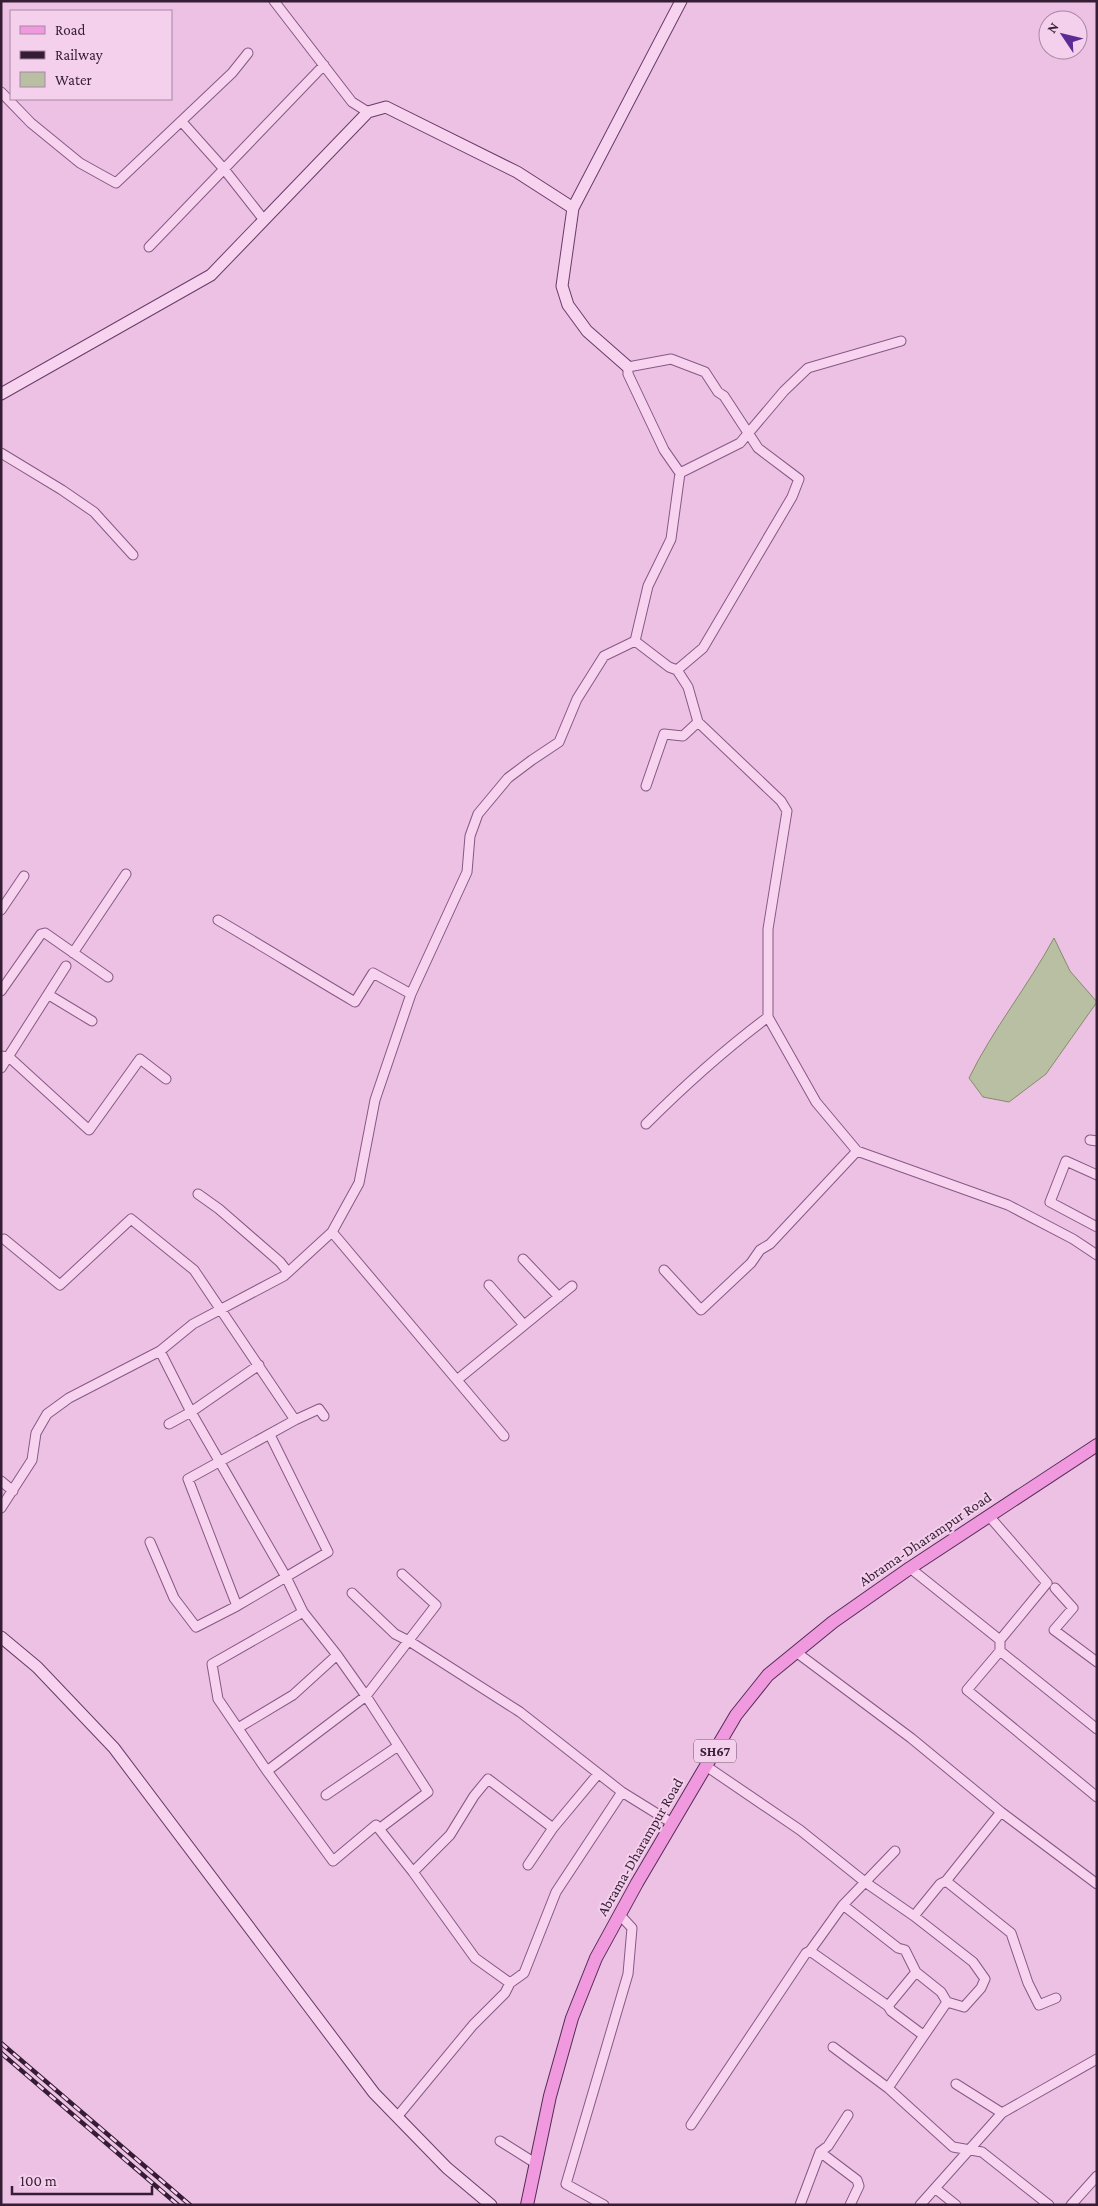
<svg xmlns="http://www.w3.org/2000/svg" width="1098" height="2206" viewBox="0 0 1098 2206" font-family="'Crimson Pro',serif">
<rect width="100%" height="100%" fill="#edc1e4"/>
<path fill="#b9bfa3" stroke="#848c6b" d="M 1054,938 L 1070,971 L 1097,1002 L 1046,1074 L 1009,1102 L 983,1097 L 969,1078 C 993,1029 1028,986 1054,938 Z"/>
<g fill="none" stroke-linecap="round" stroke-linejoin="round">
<g stroke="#855984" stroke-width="11">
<path id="street" d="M 274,1 L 352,102 L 368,112
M 1,92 L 31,123 L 80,163 L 116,183 L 232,73 L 248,53
M 182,122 L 224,169 L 264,220
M 149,247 L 324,65
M 1,453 L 62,490 L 94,512 L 133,555
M 635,641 L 669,667 L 677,670 L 688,687 L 698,722 L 781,801 L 787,811 L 768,929 L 768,1017 L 816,1102 L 857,1151 L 1008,1205 L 1073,1239 L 1097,1255
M 677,670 L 703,648 L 792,497 L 799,479 L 758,448 L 724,396 L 718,392 L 705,372 L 671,359 L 628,367 L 628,374 L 664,450 L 680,473 L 740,443 L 784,391 L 808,368 L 901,341
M 646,786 L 664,734 L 683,736 L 698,722
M 1,910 L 24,876
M 218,920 C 264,947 309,975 355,1002 L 373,973 L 411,994
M 73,953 L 126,874
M 1,991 L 41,934 L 45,933 L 108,977
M 49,995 L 92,1021
M 1,1056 L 9,1057 L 89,1130 L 140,1059 L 166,1079
M 1,1068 L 66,966
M 646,1124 C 685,1085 724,1050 768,1017
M 1090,1140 L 1097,1141
M 1097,1175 L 1066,1161 L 1050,1202 L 1097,1227
M 198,1194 L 219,1209 L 280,1262 L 287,1271
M 332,1232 L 504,1436
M 4,1239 L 60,1285 L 131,1219 L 194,1270 L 295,1420
M 523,1259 L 559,1297
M 664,1270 L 701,1310 L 751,1263 L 760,1250 L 770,1244 L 857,1151
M 489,1285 L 524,1325
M 160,1351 L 191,1412 L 286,1577 L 303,1612 L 337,1655 L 366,1696 L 428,1792 L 379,1829
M 457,1380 L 572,1286
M 169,1424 L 191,1412 L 259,1365
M 1,1481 L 13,1491
M 1,1508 L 32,1460 L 36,1433 L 47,1414 L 69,1398 L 160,1351 L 193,1324 L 284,1276 L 332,1232 L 359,1183 L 375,1100 L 411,994 L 467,872 L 470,836 L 478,814 L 508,778 L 532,760 L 559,742 L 577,699 L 604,656 L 635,641 L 648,586 L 671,539 L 680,473
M 989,1516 L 1047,1583 L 1000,1640 L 1000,1651 L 967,1690 L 1097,1797
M 150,1542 L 174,1598 L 196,1627 L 237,1606 L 328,1552 L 270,1435
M 910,1568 L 1000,1640
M 1055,1588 L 1073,1608 L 1054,1630 L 1097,1662
M 352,1593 L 395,1634 L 409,1641 L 520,1712 L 622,1792 L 672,1823
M 237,1606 L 188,1479 L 295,1420 L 319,1409 L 324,1416
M 303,1612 L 212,1664 L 218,1699 L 267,1771 L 366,1696 L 436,1605 L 402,1574
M 1000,1651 L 1097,1729
M 796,1652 L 911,1738 L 1001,1812 L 1097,1884
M 238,1728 L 293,1695 L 337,1655
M 706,1766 L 800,1830 L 865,1882 L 914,1916 L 973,1962 L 985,1979 L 981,1988 L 964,2007 L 947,2002 L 941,1992 L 916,1972 L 905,1950 L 898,1948 L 843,1905
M 267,1771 L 333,1861 L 376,1825 L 413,1872 L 475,1958 L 510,1983
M 326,1795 L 398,1746
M 528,1865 L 553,1828 L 598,1774
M 413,1872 L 450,1835 L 474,1796 L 488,1779 L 553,1828
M 946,1881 L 1011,1933 L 1028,1983 L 1039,2005 L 1056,1998
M 914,1916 L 940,1884 L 946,1881 L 1001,1812
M 810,1951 L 888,2006 L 891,2011 L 923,2035
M 888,2006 L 916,1972
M 833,2047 L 888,2088 L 953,2147 L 982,2152 L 1049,2205
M 956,2084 L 1002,2113
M 888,2088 L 947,2002
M 397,2117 L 473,2025 L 505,1993 L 510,1983 L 524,1973 L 556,1892 L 622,1792
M 691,2125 L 806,1953 L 810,1951 L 843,1905 L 895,1851
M 500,2141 L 535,2163
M 820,2152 L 857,2180 L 859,2186 L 850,2205
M 936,2189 L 956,2205
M 604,2205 L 566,2184 L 628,1974 L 632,1928 L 620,1915
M 800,2205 L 820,2152 L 828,2146 L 848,2115
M 920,2205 L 1002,2113 L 1097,2059
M 1071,2205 L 1097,2176"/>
</g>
<g stroke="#673c67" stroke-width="13">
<path id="secondary" d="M 628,367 L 587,331 L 568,305 L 562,286 L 573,208 L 681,1
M 1,394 L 211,275 L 368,112 L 386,107 L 517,172 L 573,208
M 1,1637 L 37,1667 L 114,1748 L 374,2093 L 447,2168 L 491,2205"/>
</g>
<g stroke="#522d53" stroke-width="14">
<path id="primary" d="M 527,2205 L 550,2096 L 572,2018 L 596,1958 L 637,1883 L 736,1715 L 768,1675 L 833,1622 L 910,1568 L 1097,1445"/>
</g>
<use href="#street" stroke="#f8d3f0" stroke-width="9"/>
<use href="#secondary" stroke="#f8d3f0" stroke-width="11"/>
<use href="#primary" stroke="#f099df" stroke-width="12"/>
<g stroke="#351d35" stroke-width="4.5">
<path id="rail" d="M 1,2043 L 190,2205
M 1,2053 L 178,2205"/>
</g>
<use href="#rail" stroke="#f4d0ed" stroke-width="2.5" stroke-dasharray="8" stroke-linecap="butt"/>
</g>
<g text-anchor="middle" stroke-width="4" stroke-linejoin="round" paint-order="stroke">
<rect fill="#f4d0ed" stroke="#6e536c" stroke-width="1" x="694" y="1739.5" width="42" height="23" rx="4"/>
<g font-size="14" font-weight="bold" fill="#351d35">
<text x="715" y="1756">SH67</text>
</g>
<g font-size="15" fill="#351d35" stroke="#f4d0ed">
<text transform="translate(925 1539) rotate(-34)" y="5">Abrama-Dharampur Road</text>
<text transform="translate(640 1847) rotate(-60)" y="5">Abrama-Dharampur Road</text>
</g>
</g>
<rect width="1098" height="2206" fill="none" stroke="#351d35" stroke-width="5"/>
<rect x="10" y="10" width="162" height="90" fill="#f4d0ed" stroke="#a888a3"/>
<rect x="20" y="26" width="25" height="8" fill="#f099df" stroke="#a888a3"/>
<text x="55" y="35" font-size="15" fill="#351d35">Road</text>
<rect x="20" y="51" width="25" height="8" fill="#351d35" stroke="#a888a3"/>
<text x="55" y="60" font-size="15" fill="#351d35">Railway</text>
<rect x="20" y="72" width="25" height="15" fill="#b9bfa3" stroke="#a888a3"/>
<text x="55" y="85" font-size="15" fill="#351d35">Water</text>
<g transform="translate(1063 35) rotate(305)"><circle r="24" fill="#f4d0ed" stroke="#a888a3"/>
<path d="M0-4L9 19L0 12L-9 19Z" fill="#5e2a93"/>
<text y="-8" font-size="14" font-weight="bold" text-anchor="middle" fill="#351d35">N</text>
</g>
<path d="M12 2186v8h140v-8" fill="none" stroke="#351d35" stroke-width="2.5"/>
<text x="20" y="2186" font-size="15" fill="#351d35" stroke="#f4d0ed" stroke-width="4" paint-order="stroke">100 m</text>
</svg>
